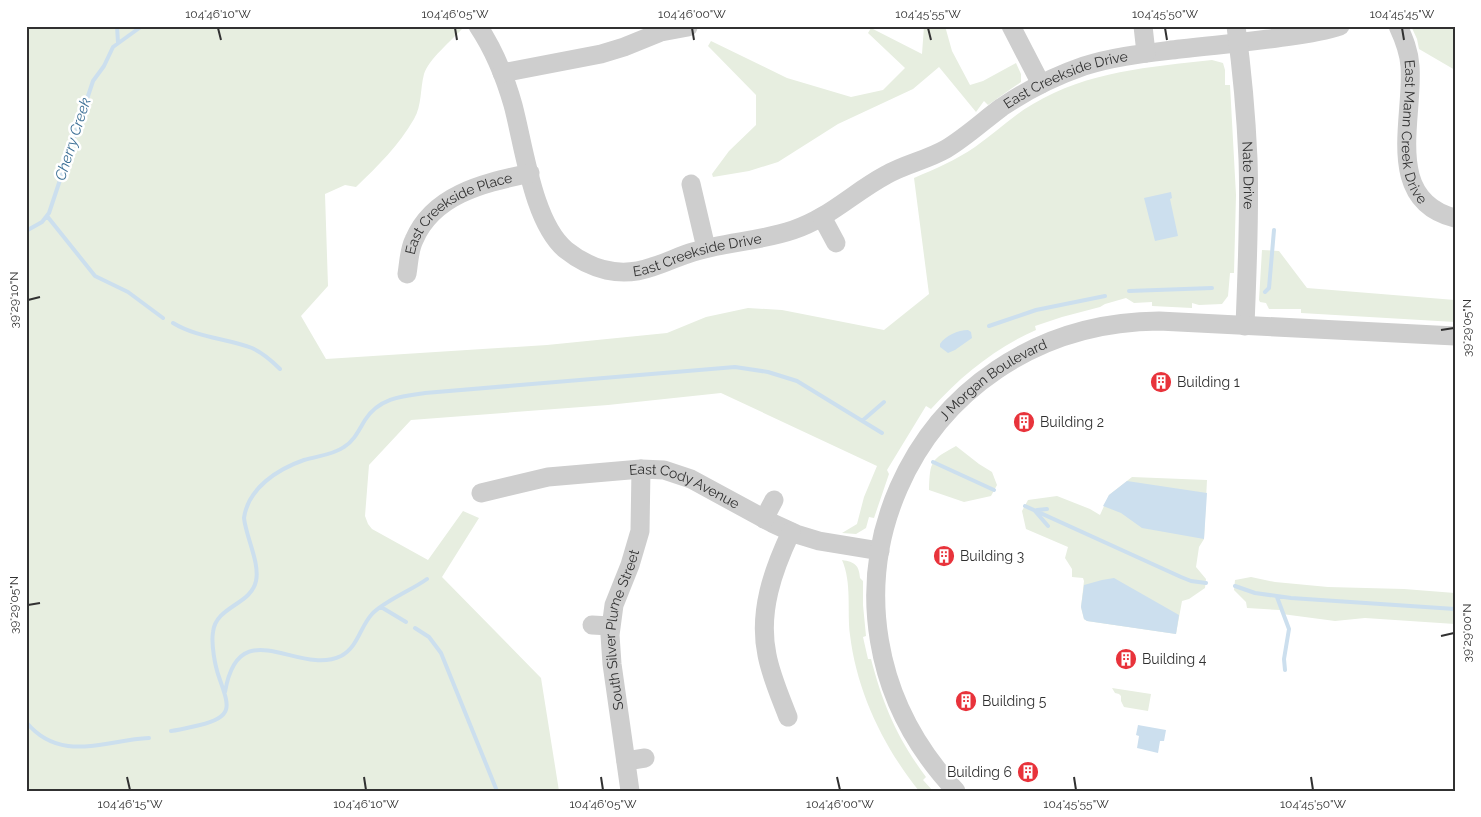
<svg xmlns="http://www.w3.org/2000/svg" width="1481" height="817" viewBox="0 0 1481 817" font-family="Raleway,sans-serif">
<rect width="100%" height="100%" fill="#fff"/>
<path fill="#e7eee0" d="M 26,26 L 459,26 L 462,29 C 451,41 429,59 424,74 C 420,89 422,105 414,119 C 399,145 378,166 356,187 L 345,185 L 325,194 L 328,286 L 301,316 L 326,359 L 547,345 L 667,333 L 706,317 L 748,308 L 782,310 L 884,330 L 929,294 L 914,178 C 935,169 956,160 975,147 C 995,133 1012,116 1033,104 C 1088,71 1150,67 1212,60 L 1223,63 L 1225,70 L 1225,85 L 1230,85 L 1236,195 L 1234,273 L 1230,273 L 1228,296 L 1222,304 L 1199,305 L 1192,303 L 1192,308 L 1152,306 L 1152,302 L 1134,303 L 1126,298 L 1105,304 L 1100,307 L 1062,317 L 1035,326 L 1036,330 C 995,348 961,376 931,409 L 926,406 L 887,470 L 889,474 L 874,518 L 869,517 L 866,528 L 856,534 L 842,533 L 857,524 L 864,497 L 877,466 L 721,393 L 608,405 L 411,420 L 369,465 L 365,516 L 368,524 L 372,529 L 428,560 L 463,511 L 479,518 L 442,577 L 541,678 L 559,791 L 26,791 Z
M 924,26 L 945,26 L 952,51 L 970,85 L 983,81 L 1016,63 L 1021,74 L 1021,82 L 988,105 L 984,101 L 976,112 L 939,67 L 913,89 L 838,124 L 778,162 L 749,171 L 713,177 L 712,174 L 729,151 L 756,125 L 756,95 L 708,46 L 711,41 L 787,78 L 851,97 L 883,90 L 905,68 L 868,33 L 871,28 L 922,54 Z
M 1411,26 L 1455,26 L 1455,70 L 1419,49 L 1417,39 Z
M 1262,250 L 1279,251 L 1307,288 L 1455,300 L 1455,322 L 1301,313 L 1301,309 L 1269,309 L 1266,303 L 1260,302 L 1259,300 Z
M 956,446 L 979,464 L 992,472 L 997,485 L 991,496 L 964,502 L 929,490 C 930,460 931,460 956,446 Z
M 1132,477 L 1207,480 L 1204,539 L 1199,547 L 1196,567 L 1206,579 L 1205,588 L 1189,599 L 1182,601 L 1176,634 L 1087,621 L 1084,619 L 1081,607 L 1084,581 L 1083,578 L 1072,577 L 1072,569 L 1065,558 L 1068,547 L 1026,529 L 1022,511 L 1028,500 L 1057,496 L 1090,509 L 1100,515 L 1109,495 Z
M 842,560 C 855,562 859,565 860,578 L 863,581 L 863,605 L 866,636 L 863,637 L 868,659 L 871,659 C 883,705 897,738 926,777 L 923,780 L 933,791 L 919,791 C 883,746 857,692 850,635 C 847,610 852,583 842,560 Z
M 1251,577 L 1275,582 L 1328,587 L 1404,589 L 1455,593 L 1455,624 L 1365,618 L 1335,621 L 1282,614 L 1280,610 L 1247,608 L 1246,602 L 1234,590 L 1235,580 Z
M 1112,688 L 1151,694 L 1148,711 L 1124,707 L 1121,701 L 1121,696 L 1119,694 L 1115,693 Z"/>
<path fill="#ccdfee" d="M 1171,192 L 1172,198 L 1170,199 L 1178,236 L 1155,241 L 1144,198 Z
M 968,330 L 971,332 L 972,338 L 955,350 L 948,353 L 940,347 L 940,344 C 945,336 958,330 968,330 Z
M 1127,481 L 1207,493 L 1204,539 L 1142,528 L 1121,513 L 1103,506 L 1109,495 Z
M 1114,578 L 1179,615 L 1176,634 L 1087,621 L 1084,619 L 1081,607 L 1084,585 L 1102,580 Z
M 1138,725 L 1166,730 L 1164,741 L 1160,741 L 1158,753 L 1137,748 L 1139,736 L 1136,735 Z"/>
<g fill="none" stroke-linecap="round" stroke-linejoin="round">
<path stroke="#ccdfee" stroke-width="4" d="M 117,26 L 118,43
M 47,216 L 95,276 L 128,292 L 163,318
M 26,231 L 42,222 L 49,213 L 93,81 L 104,66 L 113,47 L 142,26
M 1129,291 L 1212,288
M 1265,292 L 1269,288 L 1274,230
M 173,323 C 198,338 226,338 252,348 C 263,353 272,361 280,369
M 989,326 L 1036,310 L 1105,296
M 862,421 L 884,402
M 933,462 L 994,490
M 1025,506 L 1181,577 L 1191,581 L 1206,583
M 1037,510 L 1047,509
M 1035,511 L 1048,526
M 1235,586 L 1255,593 L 1291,598 L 1455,609
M 1277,597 L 1289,629 L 1284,659 L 1285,670
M 381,607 L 406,622
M 415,628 L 429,637 L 441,653 L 497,791
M 225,692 C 239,610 298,677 341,656 C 358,647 360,627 372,614 C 384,601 412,590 427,579
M 26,722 C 61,764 104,740 149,738
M 171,731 C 181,730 191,727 200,725 C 236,717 228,704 219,677 C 215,666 211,644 213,632 C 216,606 251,605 256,581 C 260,563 246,537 244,518 C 248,488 278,469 304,460 C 317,456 333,455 344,447 C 354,441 359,430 365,420 C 379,398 402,396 425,393 L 735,367 L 768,372 L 797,381 L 882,433"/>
<g stroke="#cecece" stroke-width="19">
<path id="s1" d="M 478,26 C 494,50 505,77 513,105 C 524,146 533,223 566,250 C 591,270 621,278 652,267 C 666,263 679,256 693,252 C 726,242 761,241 793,230 C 829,218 854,192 886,175 C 905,164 927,160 946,149 C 966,137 983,121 1002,107 C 1027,90 1055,76 1084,66 C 1115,56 1148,53 1180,49 C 1212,46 1244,42 1277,38 C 1298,35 1319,33 1340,26"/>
<path d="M 1011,26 L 1041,84"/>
<path d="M 1143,26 L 1146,53"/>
<path id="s2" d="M 1236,26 C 1242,70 1246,114 1248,159 C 1250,214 1247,270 1245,326"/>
<path id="s3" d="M 1398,26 C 1404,39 1409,51 1410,66 C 1414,118 1383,200 1455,218"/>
<path d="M 502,73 L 601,54 L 624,47 L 661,32 L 688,27"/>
<path d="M 691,184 L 706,248"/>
<path d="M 822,217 L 836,243"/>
<path id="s4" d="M 407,274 C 409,262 409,250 414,240 C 434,193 486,183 530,173"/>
<path id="s5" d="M 481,493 L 548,477 L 641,469 L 664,470 L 691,479 L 772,523 L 796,534 L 819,541 L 880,551"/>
<path d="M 764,519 L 774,500"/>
<path d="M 592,625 L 610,626"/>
<path d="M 788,717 C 780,696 771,676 767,655 C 758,612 773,570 791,532"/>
<path d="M 626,761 L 645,758"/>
<path id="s6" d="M 630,791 L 612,664 L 610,635 L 614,605 L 630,565 L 640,531 L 641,469"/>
<path id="s7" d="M 956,791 C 783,608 908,323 1159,321 L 1455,336"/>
</g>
</g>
<path fill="none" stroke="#313131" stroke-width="2" d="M 218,28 L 221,40M 455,28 L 457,40M 692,28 L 694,40M 928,28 L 931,40M 1165,28 L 1167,40M 1402,28 L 1404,40M 28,300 L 40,297M 1441,330 L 1454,328M 28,605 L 40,603M 1441,636 L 1454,633M 127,777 L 130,790M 364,777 L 366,790M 601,777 L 603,790M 837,777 L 840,790M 1074,777 L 1076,790M 1311,777 L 1313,790"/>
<defs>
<g id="building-disc" transform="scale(1.125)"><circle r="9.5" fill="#e8333b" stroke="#fff"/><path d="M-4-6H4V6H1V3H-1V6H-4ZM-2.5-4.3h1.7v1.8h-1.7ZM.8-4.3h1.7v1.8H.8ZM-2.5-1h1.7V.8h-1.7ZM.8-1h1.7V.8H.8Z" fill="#fff"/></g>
</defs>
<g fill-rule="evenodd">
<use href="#building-disc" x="1161" y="382"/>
<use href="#building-disc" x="1024" y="422"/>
<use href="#building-disc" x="944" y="556"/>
<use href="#building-disc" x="1126" y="659"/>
<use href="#building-disc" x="966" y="701"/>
<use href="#building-disc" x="1028" y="772"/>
</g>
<g text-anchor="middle" stroke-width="5" stroke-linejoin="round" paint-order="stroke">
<g font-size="14" fill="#313131" stroke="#fff">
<text dy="5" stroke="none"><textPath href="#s1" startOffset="795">East Creekside Drive</textPath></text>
<text dy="5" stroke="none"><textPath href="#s3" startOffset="109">East Mann Creek Drive</textPath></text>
<text dy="5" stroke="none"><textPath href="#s2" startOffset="150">Nate Drive</textPath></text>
<text dy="5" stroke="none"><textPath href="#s4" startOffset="88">East Creekside Place</textPath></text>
<text dy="5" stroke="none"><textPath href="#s1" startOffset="382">East Creekside Drive</textPath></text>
<text dy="5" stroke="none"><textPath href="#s7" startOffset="474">J Morgan Boulevard</textPath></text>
<text dy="5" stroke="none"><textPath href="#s5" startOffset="209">East Cody Avenue</textPath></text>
<text dy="5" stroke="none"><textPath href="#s6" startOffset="164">South Silver Plume Street</textPath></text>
</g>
<g font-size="14" fill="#313131" stroke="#fff" text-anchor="start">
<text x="1177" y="387">Building 1</text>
<text x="1040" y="427">Building 2</text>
<text x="960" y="561">Building 3</text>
<text x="1142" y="664">Building 4</text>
<text x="982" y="706">Building 5</text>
<text x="1012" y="777" text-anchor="end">Building 6</text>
</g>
<g font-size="15" font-style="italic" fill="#3d7096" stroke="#fff">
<text transform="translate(73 139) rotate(-72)" y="5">Cherry Creek</text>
</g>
</g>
<rect width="1481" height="817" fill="none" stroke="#ffffff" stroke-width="55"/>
<rect x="28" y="28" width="1426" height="762" fill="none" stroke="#313131" stroke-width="2"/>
<g font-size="12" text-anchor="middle" fill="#313131">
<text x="218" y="18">104°46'10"W</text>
<text x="455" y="18">104°46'05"W</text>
<text x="692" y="18">104°46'00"W</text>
<text x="928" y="18">104°45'55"W</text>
<text x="1165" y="18">104°45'50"W</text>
<text x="1402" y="18">104°45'45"W</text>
<text transform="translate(14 300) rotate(-90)" y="4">39°29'10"N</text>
<text transform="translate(1467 328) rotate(-90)" y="4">39°29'05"N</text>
<text transform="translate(14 605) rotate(-90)" y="4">39°29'05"N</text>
<text transform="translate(1467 633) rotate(-90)" y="4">39°29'00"N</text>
<text x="130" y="808">104°46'15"W</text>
<text x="366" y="808">104°46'10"W</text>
<text x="603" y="808">104°46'05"W</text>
<text x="840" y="808">104°46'00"W</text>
<text x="1076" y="808">104°45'55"W</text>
<text x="1313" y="808">104°45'50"W</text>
</g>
</svg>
